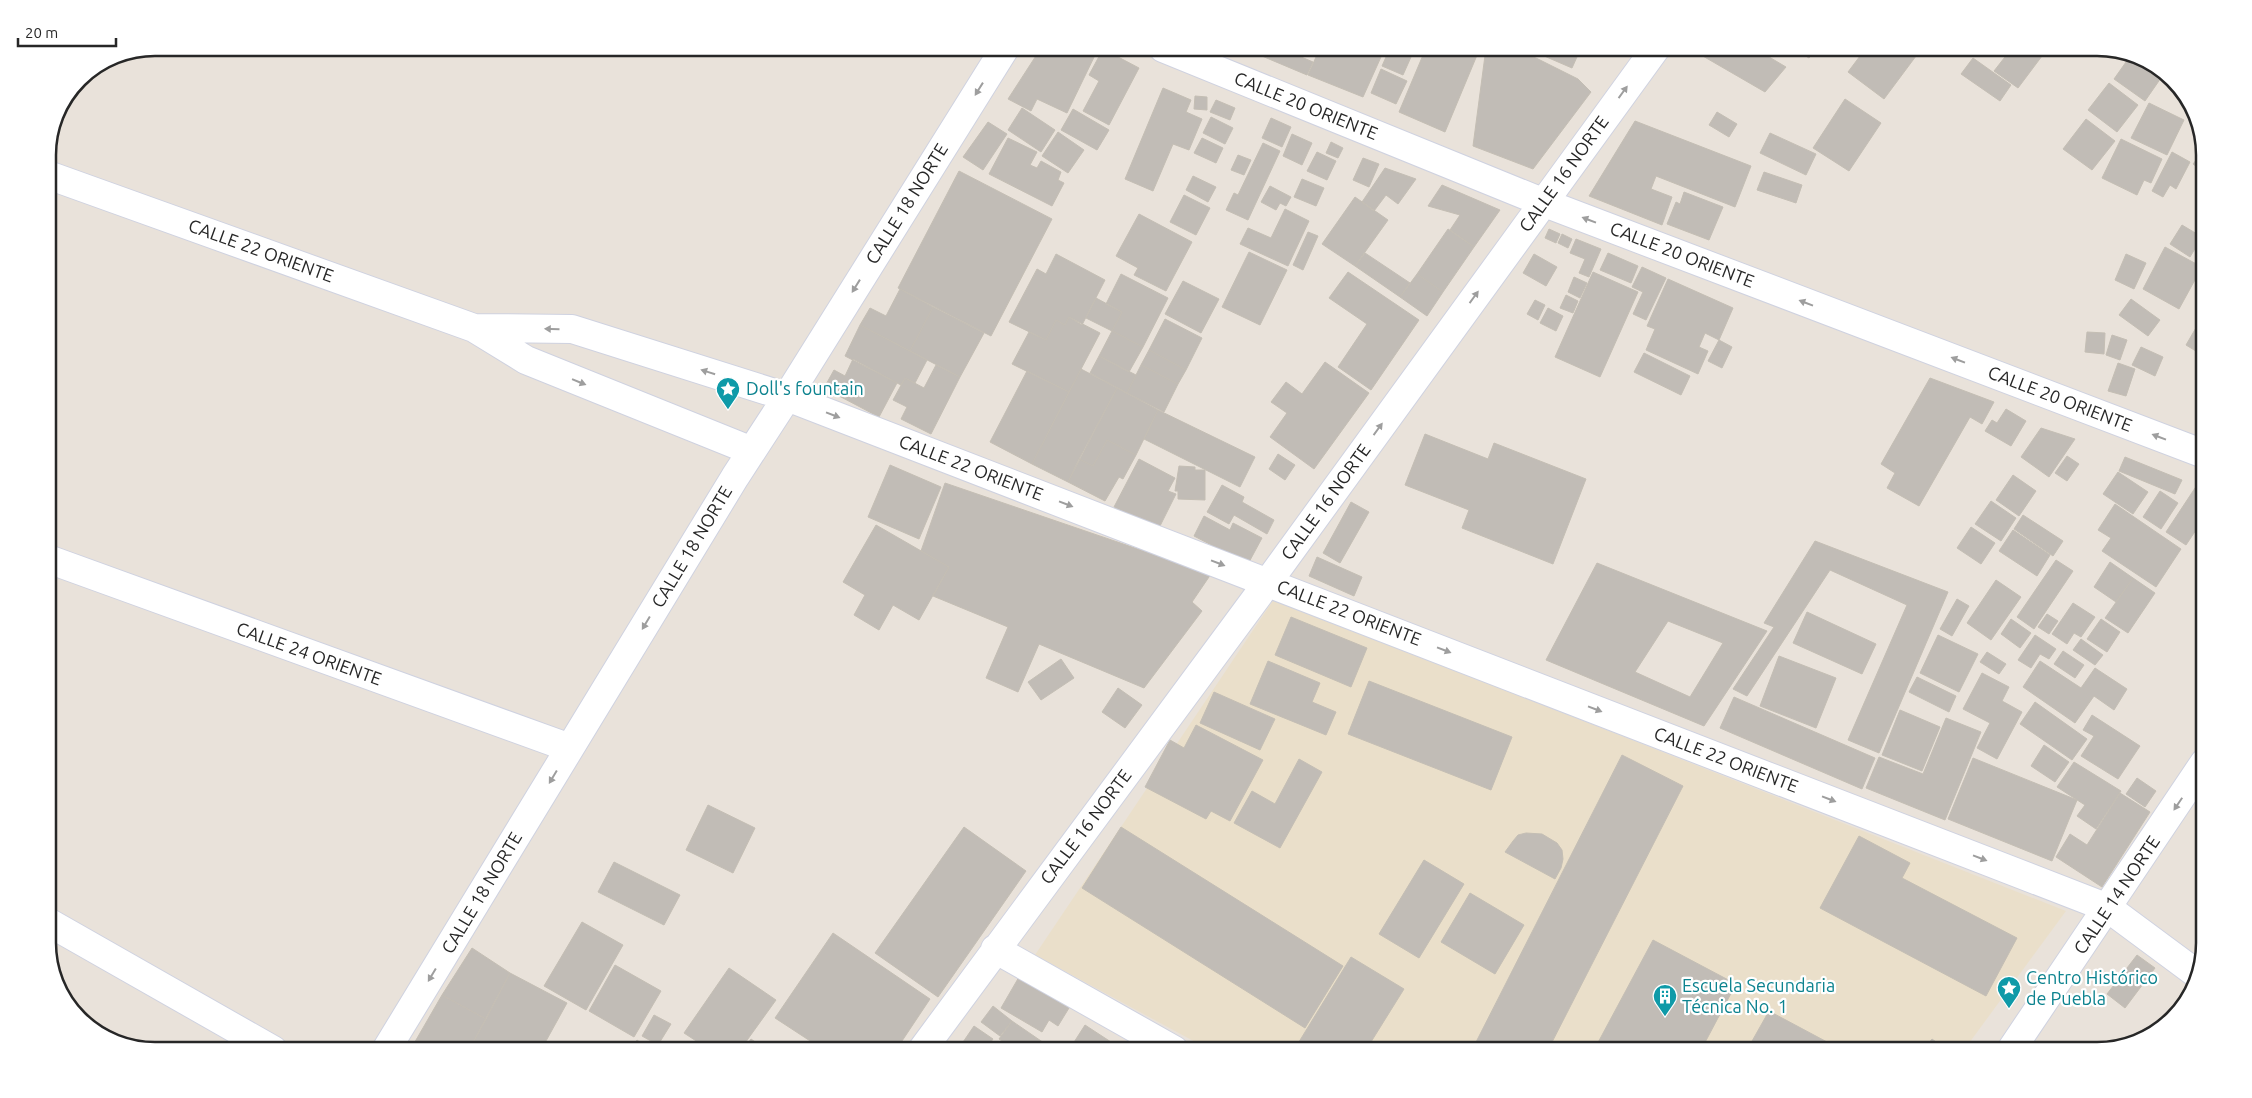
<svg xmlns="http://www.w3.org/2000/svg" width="2252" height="1098" viewBox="0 0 2252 1098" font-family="Ubuntu,sans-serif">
<rect width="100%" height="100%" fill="#e9e2da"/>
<path fill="#eadfca" d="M 1274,599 L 2066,911 L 1964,1050 L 1210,1050 L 1035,955 Z"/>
<path fill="#c1bcb6" stroke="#c4beb4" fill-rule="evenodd" d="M 1041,48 L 1089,48 L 1097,51 L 1067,113 L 1037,99 L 1031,111 L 1008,99 Z
M 1243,48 L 1295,48 L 1292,53 L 1313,62 L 1307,75 Z
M 1320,48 L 1385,48 L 1363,97 L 1308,75 Z
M 1390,48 L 1415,48 L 1403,75 L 1382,66 Z
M 1426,48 L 1480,48 L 1445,132 L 1399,112 Z
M 1486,48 L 1512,51 L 1536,58 L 1578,79 L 1591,92 L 1533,169 L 1473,146 Z
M 1529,48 L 1581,48 L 1572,68 L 1528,49 Z
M 1689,48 L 1754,48 L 1786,67 L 1765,92 Z
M 1792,48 L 1817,48 L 1809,58 Z
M 1866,48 L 1913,48 L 1919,52 L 1884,99 L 1848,72 Z
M 2012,48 L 2048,48 L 2018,88 L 1994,71 Z
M 1103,49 L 1139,68 L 1109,125 L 1083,111 L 1099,81 L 1089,75 Z
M 2131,55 L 2144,58 L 2163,75 L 2145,101 L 2114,79 Z
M 1973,58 L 2011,85 L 2000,101 L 1961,74 Z
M 1381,69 L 1407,81 L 1396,104 L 1371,93 Z
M 2109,83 L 2138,105 L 2117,132 L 2088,110 Z
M 1163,88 L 1191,100 L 1186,112 L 1202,119 L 1189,150 L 1173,144 L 1153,191 L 1125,179 Z
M 1195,96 L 1207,97 L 1207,110 L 1194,109 Z
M 1845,99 L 1881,123 L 1849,171 L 1813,148 Z
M 1216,100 L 1235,108 L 1230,120 L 1210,112 Z
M 2149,103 L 2184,120 L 2167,155 L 2131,138 Z
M 1022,108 L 1055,130 L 1041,152 L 1008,130 Z
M 1073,109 L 1109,130 L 1097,150 L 1061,130 Z
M 1717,112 L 1737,124 L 1729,137 L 1709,125 Z
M 1211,117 L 1233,128 L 1225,144 L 1203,133 Z
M 1271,118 L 1291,127 L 1282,147 L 1262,138 Z
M 2086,119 L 2115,141 L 2092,170 L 2063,149 Z
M 1635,121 L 1751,166 L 1735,207 L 1656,176 L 1651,189 L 1672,197 L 1662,225 L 1589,196 Z
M 988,122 L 1007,134 L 983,170 L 963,157 Z
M 1058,132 L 1084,150 L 1068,173 L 1042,156 Z
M 1770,133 L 1816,154 L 1806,175 L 1760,153 Z
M 1292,134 L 1312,143 L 1302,165 L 1283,156 Z
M 1008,138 L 1037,152 L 1030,165 L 1037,168 L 1041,161 L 1061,172 L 1058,180 L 1064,183 L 1052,206 L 989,174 Z
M 1202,138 L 1223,148 L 1216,163 L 1194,153 Z
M 2121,139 L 2162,159 L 2151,183 L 2144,180 L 2137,195 L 2102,178 Z
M 1331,142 L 1343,148 L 1338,158 L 1326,153 Z
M 1263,143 L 1280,151 L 1248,220 L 1226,210 L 1234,193 L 1238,195 Z
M 2204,150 L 2204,172 L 2193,164 Z
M 1317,152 L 1336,161 L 1327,180 L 1307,171 Z
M 2172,152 L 2190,162 L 2176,189 L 2170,185 L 2163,197 L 2152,191 Z
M 1238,155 L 1251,160 L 1244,175 L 1231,170 Z
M 1363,158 L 1379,164 L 1369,187 L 1353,180 Z
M 1385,168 L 1416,179 L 1398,204 L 1386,195 L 1374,211 L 1362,202 Z
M 959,171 L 1052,219 L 991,336 L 898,288 Z
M 1764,172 L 1802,185 L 1796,203 L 1757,190 Z
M 1193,176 L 1216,187 L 1208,202 L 1186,190 Z
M 1302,179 L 1324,188 L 1316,206 L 1294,197 Z
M 1442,185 L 1500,210 L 1474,247 L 1450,230 L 1460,215 L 1428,206 Z
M 1270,186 L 1291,197 L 1286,206 L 1280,203 L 1276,210 L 1261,202 Z
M 1684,192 L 1723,207 L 1709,240 L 1667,224 L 1676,202 L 1680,204 Z
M 1184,195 L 1210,208 L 1196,235 L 1170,222 Z
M 1355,197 L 1388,220 L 1355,266 L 1322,244 Z
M 1285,209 L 1309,221 L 1288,266 L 1240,244 L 1248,228 L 1271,238 Z
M 1139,214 L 1192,242 L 1166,291 L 1134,275 L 1138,268 L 1116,256 Z
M 2182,225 L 2202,237 L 2190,257 L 2170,244 Z
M 1448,229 L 1474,247 L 1443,292 L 1417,274 Z
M 1549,229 L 1560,234 L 1556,243 L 1545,238 Z
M 1308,232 L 1318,236 L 1303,270 L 1293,265 Z
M 1562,234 L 1572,239 L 1568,248 L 1558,243 Z
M 1576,239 L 1601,249 L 1589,277 L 1579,273 L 1585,259 L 1570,253 Z
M 2165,247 L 2202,267 L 2179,309 L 2143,289 Z
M 1249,252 L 1287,270 L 1260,325 L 1222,307 Z
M 1365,253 L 1410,283 L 1400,297 L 1355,266 Z
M 1608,253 L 1638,266 L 1631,283 L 1600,270 Z
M 1056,254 L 1105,280 L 1082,325 L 1069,317 L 1065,325 L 1056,320 L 1046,340 L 1009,322 L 1037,269 L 1046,274 Z
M 1534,254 L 1557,267 L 1546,286 L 1523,273 Z
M 2126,254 L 2146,263 L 2134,289 L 2115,280 Z
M 1642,267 L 1666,278 L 1646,320 L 1633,314 L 1643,292 L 1632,287 Z
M 1348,272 L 1419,320 L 1371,390 L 1338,367 L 1367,324 L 1329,298 Z
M 1593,272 L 1638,292 L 1600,377 L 1555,357 Z
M 1121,274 L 1168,298 L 1143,347 L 1112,331 L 1122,312 L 1106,304 Z
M 1417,274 L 1443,292 L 1427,316 L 1400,297 Z
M 1574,277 L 1587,283 L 1580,298 L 1568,292 Z
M 1668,279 L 1733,308 L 1719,340 L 1705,333 L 1699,347 L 1708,351 L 1698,374 L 1646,350 L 1655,329 L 1647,326 Z
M 1183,281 L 1219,299 L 1201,333 L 1165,314 Z
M 900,289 L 933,307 L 910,351 L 860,325 L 870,308 L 886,316 Z
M 1566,295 L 1578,301 L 1573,313 L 1560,308 Z
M 1096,298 L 1122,312 L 1112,331 L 1086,318 Z
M 2131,299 L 2160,320 L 2148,336 L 2119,315 Z
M 1535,300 L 1545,305 L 1538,320 L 1527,314 Z
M 933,307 L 984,333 L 960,377 L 910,351 Z
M 1548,308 L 1563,316 L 1556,331 L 1540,323 Z
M 2204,314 L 2204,356 L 2186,345 Z
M 1069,317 L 1100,333 L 1069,392 L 1012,364 L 1029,332 L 1046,340 L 1056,320 L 1065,325 Z
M 1165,319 L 1202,338 L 1186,370 L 1149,350 Z
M 860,325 L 927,360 L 915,383 L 905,378 L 901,385 L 845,356 Z
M 1112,331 L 1143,347 L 1129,372 L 1099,356 Z
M 2087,332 L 2105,333 L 2104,354 L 2085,352 Z
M 2112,335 L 2127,340 L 2120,360 L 2106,355 Z
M 1719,340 L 1732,347 L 1722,368 L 1708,361 Z
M 2141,347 L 2163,357 L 2155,376 L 2132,365 Z
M 1149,350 L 1186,370 L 1178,384 L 1141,365 Z
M 1644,353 L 1690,376 L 1681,395 L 1634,372 Z
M 1099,356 L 1136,375 L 1127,393 L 1090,373 Z
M 853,359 L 897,383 L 879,417 L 824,388 L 834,370 L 845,376 Z
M 1325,362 L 1369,393 L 1314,469 L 1270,437 L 1287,413 L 1271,402 L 1286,382 L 1302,394 Z
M 2118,363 L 2135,369 L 2126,396 L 2108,391 Z
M 936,365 L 960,377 L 931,434 L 901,419 L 907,407 L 893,400 L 905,378 L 924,388 Z
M 1141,365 L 1178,384 L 1164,412 L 1127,393 Z
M 1081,369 L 1117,388 L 1068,482 L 1032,464 Z
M 1027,371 L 1069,392 L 1032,464 L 990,442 Z
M 1930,378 L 1994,402 L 1982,424 L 1970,417 L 1919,506 L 1887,488 L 1895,473 L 1881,464 Z
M 1117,388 L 1158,410 L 1136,455 L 1107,440 L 1093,466 L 1079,459 Z
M 2006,409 L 2026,421 L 2011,446 L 1985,431 L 1992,420 L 1997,423 Z
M 1158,410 L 1255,457 L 1240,487 L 1144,439 Z
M 2041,428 L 2075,439 L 2049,477 L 2021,457 Z
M 1425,434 L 1488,459 L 1494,443 L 1586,479 L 1553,564 L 1462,528 L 1469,510 L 1405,485 Z
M 1107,440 L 1136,455 L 1123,479 L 1119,477 L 1105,501 L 1068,482 L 1079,459 L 1093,466 Z
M 1278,454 L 1295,465 L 1285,480 L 1269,469 Z
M 2067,456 L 2079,464 L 2067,481 L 2055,473 Z
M 2125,457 L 2182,480 L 2175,494 L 2119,471 Z
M 1139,459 L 1175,478 L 1168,491 L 1176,494 L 1158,530 L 1114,507 Z
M 890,465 L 941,487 L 919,539 L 868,517 Z
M 1179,466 L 1195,467 L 1195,470 L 1205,470 L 1205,500 L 1178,499 L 1178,491 L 1175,491 Z
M 2118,472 L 2148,492 L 2133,514 L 2103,494 Z
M 2013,475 L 2036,491 L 2019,516 L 1996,500 Z
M 2199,482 L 2204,485 L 2204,518 L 2186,545 L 2166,532 Z
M 945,483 L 1211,574 L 1192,602 L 1202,611 L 1144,688 L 1039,644 L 1018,692 L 986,678 L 1008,627 L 933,596 L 949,567 L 921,551 Z
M 1222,485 L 1244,497 L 1242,502 L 1274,520 L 1267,534 L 1234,515 L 1229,524 L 1207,512 Z
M 2160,491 L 2178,503 L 2161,529 L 2143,517 Z
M 1991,501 L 2016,518 L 2001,541 L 1975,524 Z
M 1351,502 L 1369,512 L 1340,563 L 1323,553 Z
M 2115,504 L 2181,549 L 2156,587 L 2102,551 L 2111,538 L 2098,530 Z
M 2023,515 L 2063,541 L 2053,556 L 2014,529 Z
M 1204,516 L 1230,530 L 1233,523 L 1262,538 L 1248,564 L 1194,536 Z
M 876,525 L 949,567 L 919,620 L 893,605 L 879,630 L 854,615 L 865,595 L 843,582 Z
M 1971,527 L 1995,543 L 1981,564 L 1957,548 Z
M 2013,530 L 2050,555 L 2037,576 L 1999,551 Z
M 1815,541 L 1948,592 L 1879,753 L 1848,740 L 1907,605 L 1830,570 L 1747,696 L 1733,689 L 1774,627 L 1764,623 Z
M 1317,557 L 1362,577 L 1354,596 L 1309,576 Z
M 2056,560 L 2073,571 L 2034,629 L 2017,617 Z
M 2110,562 L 2133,578 L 2116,602 L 2094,587 Z
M 1597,563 L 1767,631 L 1704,726 L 1546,660 ZM 1668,621 L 1723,643 L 1690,697 L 1635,672 Z
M 2133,578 L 2155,593 L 2128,633 L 2105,618 Z
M 1996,580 L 2021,597 L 1991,640 L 1967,623 Z
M 1957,599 L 1969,606 L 1952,636 L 1940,629 Z
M 2073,603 L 2095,617 L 2081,637 L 2074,633 L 2067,644 L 2052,634 Z
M 1807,612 L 1876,644 L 1862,674 L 1793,643 Z
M 2047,614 L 2058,621 L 2049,634 L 2038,627 Z
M 1291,617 L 1367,648 L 1351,687 L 1275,655 Z
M 2011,619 L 2031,633 L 2020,648 L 2001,634 Z
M 2101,619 L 2120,632 L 2107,652 L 2087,639 Z
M 1938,635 L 1978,654 L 1959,692 L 1920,673 Z
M 2035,635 L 2056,649 L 2049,659 L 2040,654 L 2031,668 L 2018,660 Z
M 2081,639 L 2103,655 L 2095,665 L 2073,650 Z
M 2063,651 L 2084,665 L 2075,678 L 2054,664 Z
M 1987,652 L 2006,664 L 1999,674 L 1980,662 Z
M 1779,656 L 1836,678 L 1816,728 L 1760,706 Z
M 1061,659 L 1074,678 L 1041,700 L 1028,682 Z
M 1268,661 L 1320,683 L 1312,702 L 1336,712 L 1326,735 L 1250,704 Z
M 2040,661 L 2081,688 L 2095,668 L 2127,689 L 2114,710 L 2094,696 L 2075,723 L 2023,687 Z
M 1982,673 L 2009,687 L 2002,701 L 2022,712 L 1997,759 L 1977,748 L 1990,723 L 1963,709 Z
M 1917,677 L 1956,696 L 1949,712 L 1909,692 Z
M 1369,681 L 1512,737 L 1491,790 L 1348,734 Z
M 1118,688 L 1142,705 L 1125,728 L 1102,712 Z
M 1214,692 L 1275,719 L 1260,750 L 1200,723 Z
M 1734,697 L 1875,758 L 1862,789 L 1720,728 Z
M 2035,702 L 2087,739 L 2072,760 L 2020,724 Z
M 1900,710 L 1940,727 L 1922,771 L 1882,755 Z
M 2092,715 L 2140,746 L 2118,779 L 2081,756 L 2094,736 L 2083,730 Z
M 1946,718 L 1981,732 L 1945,820 L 1866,788 L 1879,757 L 1923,774 Z
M 1196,725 L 1263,760 L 1230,821 L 1211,811 L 1206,819 L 1145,787 L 1170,740 L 1184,748 Z
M 2044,745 L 2069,762 L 2055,782 L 2031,766 Z
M 1622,755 L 1683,786 L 1548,1050 L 1472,1050 Z
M 1973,758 L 2077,800 L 2052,861 L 1948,819 Z
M 1299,759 L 1322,772 L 1280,848 L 1234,823 L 1252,791 L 1275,804 Z
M 2074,762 L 2121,791 L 2096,829 L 2077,816 L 2085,805 L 2057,787 Z
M 2137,778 L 2156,791 L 2145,807 L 2126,794 Z
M 2120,793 L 2150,812 L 2102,887 L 2056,857 L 2070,834 L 2087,845 Z
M 708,805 L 755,828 L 733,873 L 686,850 Z
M 964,827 L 1026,871 L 938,997 L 875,953 Z
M 1121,827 L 1343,966 L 1305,1028 L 1082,888 Z
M 1526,833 L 1542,834 L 1557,843 L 1562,850 L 1563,859 L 1561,868 L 1555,879 L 1505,852 L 1513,841 L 1518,835 Z
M 1859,836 L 1910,863 L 1902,878 L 2017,938 L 1986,996 L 1820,908 Z
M 1424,860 L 1464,884 L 1419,958 L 1379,934 Z
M 614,862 L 680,895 L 664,925 L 598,892 Z
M 1470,893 L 1524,925 L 1495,974 L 1441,942 Z
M 582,922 L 623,945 L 586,1010 L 544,986 Z
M 833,933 L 930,999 L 896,1050 L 824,1050 L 775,1018 Z
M 1653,940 L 1736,984 L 1701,1050 L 1594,1050 Z
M 472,948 L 510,973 L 486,1019 L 442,995 Z
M 2137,955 L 2155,968 L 2125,1008 L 2107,994 Z
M 1351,957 L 1404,989 L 1366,1050 L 1294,1050 Z
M 615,965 L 661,991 L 634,1037 L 589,1011 Z
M 729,968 L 776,1000 L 740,1050 L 710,1050 L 684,1033 Z
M 510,973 L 567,1003 L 541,1050 L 469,1050 Z
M 1019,977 L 1069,1008 L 1058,1026 L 1049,1020 L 1042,1032 L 1001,1008 Z
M 442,995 L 486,1019 L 469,1050 L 437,1050 L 416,1040 Z
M 993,1006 L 1012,1021 L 1000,1036 L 981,1022 Z
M 1769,1011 L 1842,1050 L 1747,1050 Z
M 654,1015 L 671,1024 L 658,1045 L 642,1036 Z
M 1012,1021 L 1044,1043 L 1039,1050 L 1016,1050 L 999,1039 Z
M 1085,1025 L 1111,1042 L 1105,1050 L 1069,1050 Z
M 974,1026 L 993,1039 L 985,1050 L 969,1050 L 961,1045 Z
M 751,1039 L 767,1050 L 743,1050 Z
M 1932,1039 L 1947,1050 L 1923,1050 Z
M 416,1040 L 437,1050 L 411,1050 Z
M 637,1040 L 649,1049 L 648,1050 L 629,1050 Z"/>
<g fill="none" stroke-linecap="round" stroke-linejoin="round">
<g stroke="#cfd2e0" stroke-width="30">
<path id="minor" d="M 1163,48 L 1542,202 L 2204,454
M 48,175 L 474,328 L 526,360 L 752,451
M 474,328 L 572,329 L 787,397 L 2108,908 L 2197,974
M 48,559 L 570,748
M 48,922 L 273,1050
M 995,949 L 1174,1050
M 386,1050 L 735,477 L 787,397 L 1005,48
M 922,1050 L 1268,582 L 1656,48
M 2011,1050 L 2204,763"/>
</g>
<use href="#minor" stroke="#fff" stroke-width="28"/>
</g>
<defs><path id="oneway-solid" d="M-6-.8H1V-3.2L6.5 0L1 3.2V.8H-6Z" transform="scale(1.25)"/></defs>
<g fill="#9e9e9e">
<use href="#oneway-solid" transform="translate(979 89) rotate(122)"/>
<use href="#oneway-solid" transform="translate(1623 92) rotate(-54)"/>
<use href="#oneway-solid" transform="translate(1589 220) rotate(-159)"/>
<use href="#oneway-solid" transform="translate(856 286) rotate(122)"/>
<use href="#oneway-solid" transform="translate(1474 297) rotate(-54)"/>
<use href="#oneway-solid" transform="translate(1806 303) rotate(-159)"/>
<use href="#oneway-solid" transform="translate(552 329) rotate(-179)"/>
<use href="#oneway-solid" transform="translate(1958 360) rotate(-159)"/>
<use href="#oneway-solid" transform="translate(708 372) rotate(-162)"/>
<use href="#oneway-solid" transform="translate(579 382) rotate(22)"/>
<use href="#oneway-solid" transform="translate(833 415) rotate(21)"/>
<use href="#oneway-solid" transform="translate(1378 429) rotate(-54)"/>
<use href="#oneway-solid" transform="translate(2159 437) rotate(-159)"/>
<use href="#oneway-solid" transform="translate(1066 504) rotate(21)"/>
<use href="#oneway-solid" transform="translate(1218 563) rotate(21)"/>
<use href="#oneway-solid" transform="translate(646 623) rotate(121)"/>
<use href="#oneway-solid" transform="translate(1444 650) rotate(21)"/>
<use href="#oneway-solid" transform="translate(1595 709) rotate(21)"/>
<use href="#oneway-solid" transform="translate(553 777) rotate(121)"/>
<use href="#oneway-solid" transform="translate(1829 799) rotate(21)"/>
<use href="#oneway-solid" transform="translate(2178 804) rotate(124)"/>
<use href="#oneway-solid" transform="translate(1980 858) rotate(21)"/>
<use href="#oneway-solid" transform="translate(432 975) rotate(121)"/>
</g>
<defs>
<g id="sight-pin" transform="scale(1.25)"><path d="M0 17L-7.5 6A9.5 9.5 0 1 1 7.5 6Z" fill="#0f9aa8" stroke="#fff"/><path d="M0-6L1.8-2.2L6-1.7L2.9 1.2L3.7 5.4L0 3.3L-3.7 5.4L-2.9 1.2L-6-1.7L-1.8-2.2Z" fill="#fff"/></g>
<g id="building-pin" transform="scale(1.25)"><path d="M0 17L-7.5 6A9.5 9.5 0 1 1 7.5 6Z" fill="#0f9aa8" stroke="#fff"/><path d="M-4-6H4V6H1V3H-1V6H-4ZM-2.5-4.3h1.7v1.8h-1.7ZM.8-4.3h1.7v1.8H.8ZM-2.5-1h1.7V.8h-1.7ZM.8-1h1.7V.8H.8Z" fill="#fff"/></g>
</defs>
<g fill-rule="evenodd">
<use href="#sight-pin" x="728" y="389"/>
<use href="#sight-pin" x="2009" y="988"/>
<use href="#building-pin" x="1665" y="996"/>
</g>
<g text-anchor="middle" stroke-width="4.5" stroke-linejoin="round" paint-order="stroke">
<g font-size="18" fill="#272727" stroke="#fff">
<text transform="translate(1306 106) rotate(22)" y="6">CALLE 20 ORIENTE</text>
<text transform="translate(1564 174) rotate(-54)" y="6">CALLE 16 NORTE</text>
<text transform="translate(907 204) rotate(-58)" y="6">CALLE 18 NORTE</text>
<text transform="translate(261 251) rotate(20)" y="6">CALLE 22 ORIENTE</text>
<text transform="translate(1682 255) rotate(21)" y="6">CALLE 20 ORIENTE</text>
<text transform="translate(2060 399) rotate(21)" y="6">CALLE 20 ORIENTE</text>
<text transform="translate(971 468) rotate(21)" y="6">CALLE 22 ORIENTE</text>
<text transform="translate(1326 502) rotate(-54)" y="6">CALLE 16 NORTE</text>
<text transform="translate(692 547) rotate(-59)" y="6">CALLE 18 NORTE</text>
<text transform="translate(1349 613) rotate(21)" y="6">CALLE 22 ORIENTE</text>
<text transform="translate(309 654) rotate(20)" y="6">CALLE 24 ORIENTE</text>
<text transform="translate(1726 760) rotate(21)" y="6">CALLE 22 ORIENTE</text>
<text transform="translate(1086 827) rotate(-53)" y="6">CALLE 16 NORTE</text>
<text transform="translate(482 893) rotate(-59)" y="6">CALLE 18 NORTE</text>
<text transform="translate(2117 895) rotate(-56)" y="6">CALLE 14 NORTE</text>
</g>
<g font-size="18" fill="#0d838f" stroke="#fff" text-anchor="start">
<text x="746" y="395">Doll's fountain</text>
<text x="2026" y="984">Centro Histórico<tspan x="2026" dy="21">de Puebla</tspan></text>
<text x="1682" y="992">Escuela Secundaria<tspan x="1682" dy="21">Técnica No. 1</tspan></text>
</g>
</g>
<path d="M0 0H2252V1098H0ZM155 56H2097A99 99 0 0 1 2196 155V943A99 99 0 0 1 2097 1042H155A99 99 0 0 1 56 943V155A99 99 0 0 1 155 56Z" fill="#fff" fill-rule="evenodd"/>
<path fill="none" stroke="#272727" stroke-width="2.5" d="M155 56H2097A99 99 0 0 1 2196 155V943A99 99 0 0 1 2097 1042H155A99 99 0 0 1 56 943V155A99 99 0 0 1 155 56Z"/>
<path d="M18 38v8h98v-8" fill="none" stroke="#272727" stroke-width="2.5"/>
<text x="25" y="38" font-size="15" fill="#272727" stroke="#ffffff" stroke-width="4" paint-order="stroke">20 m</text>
</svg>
